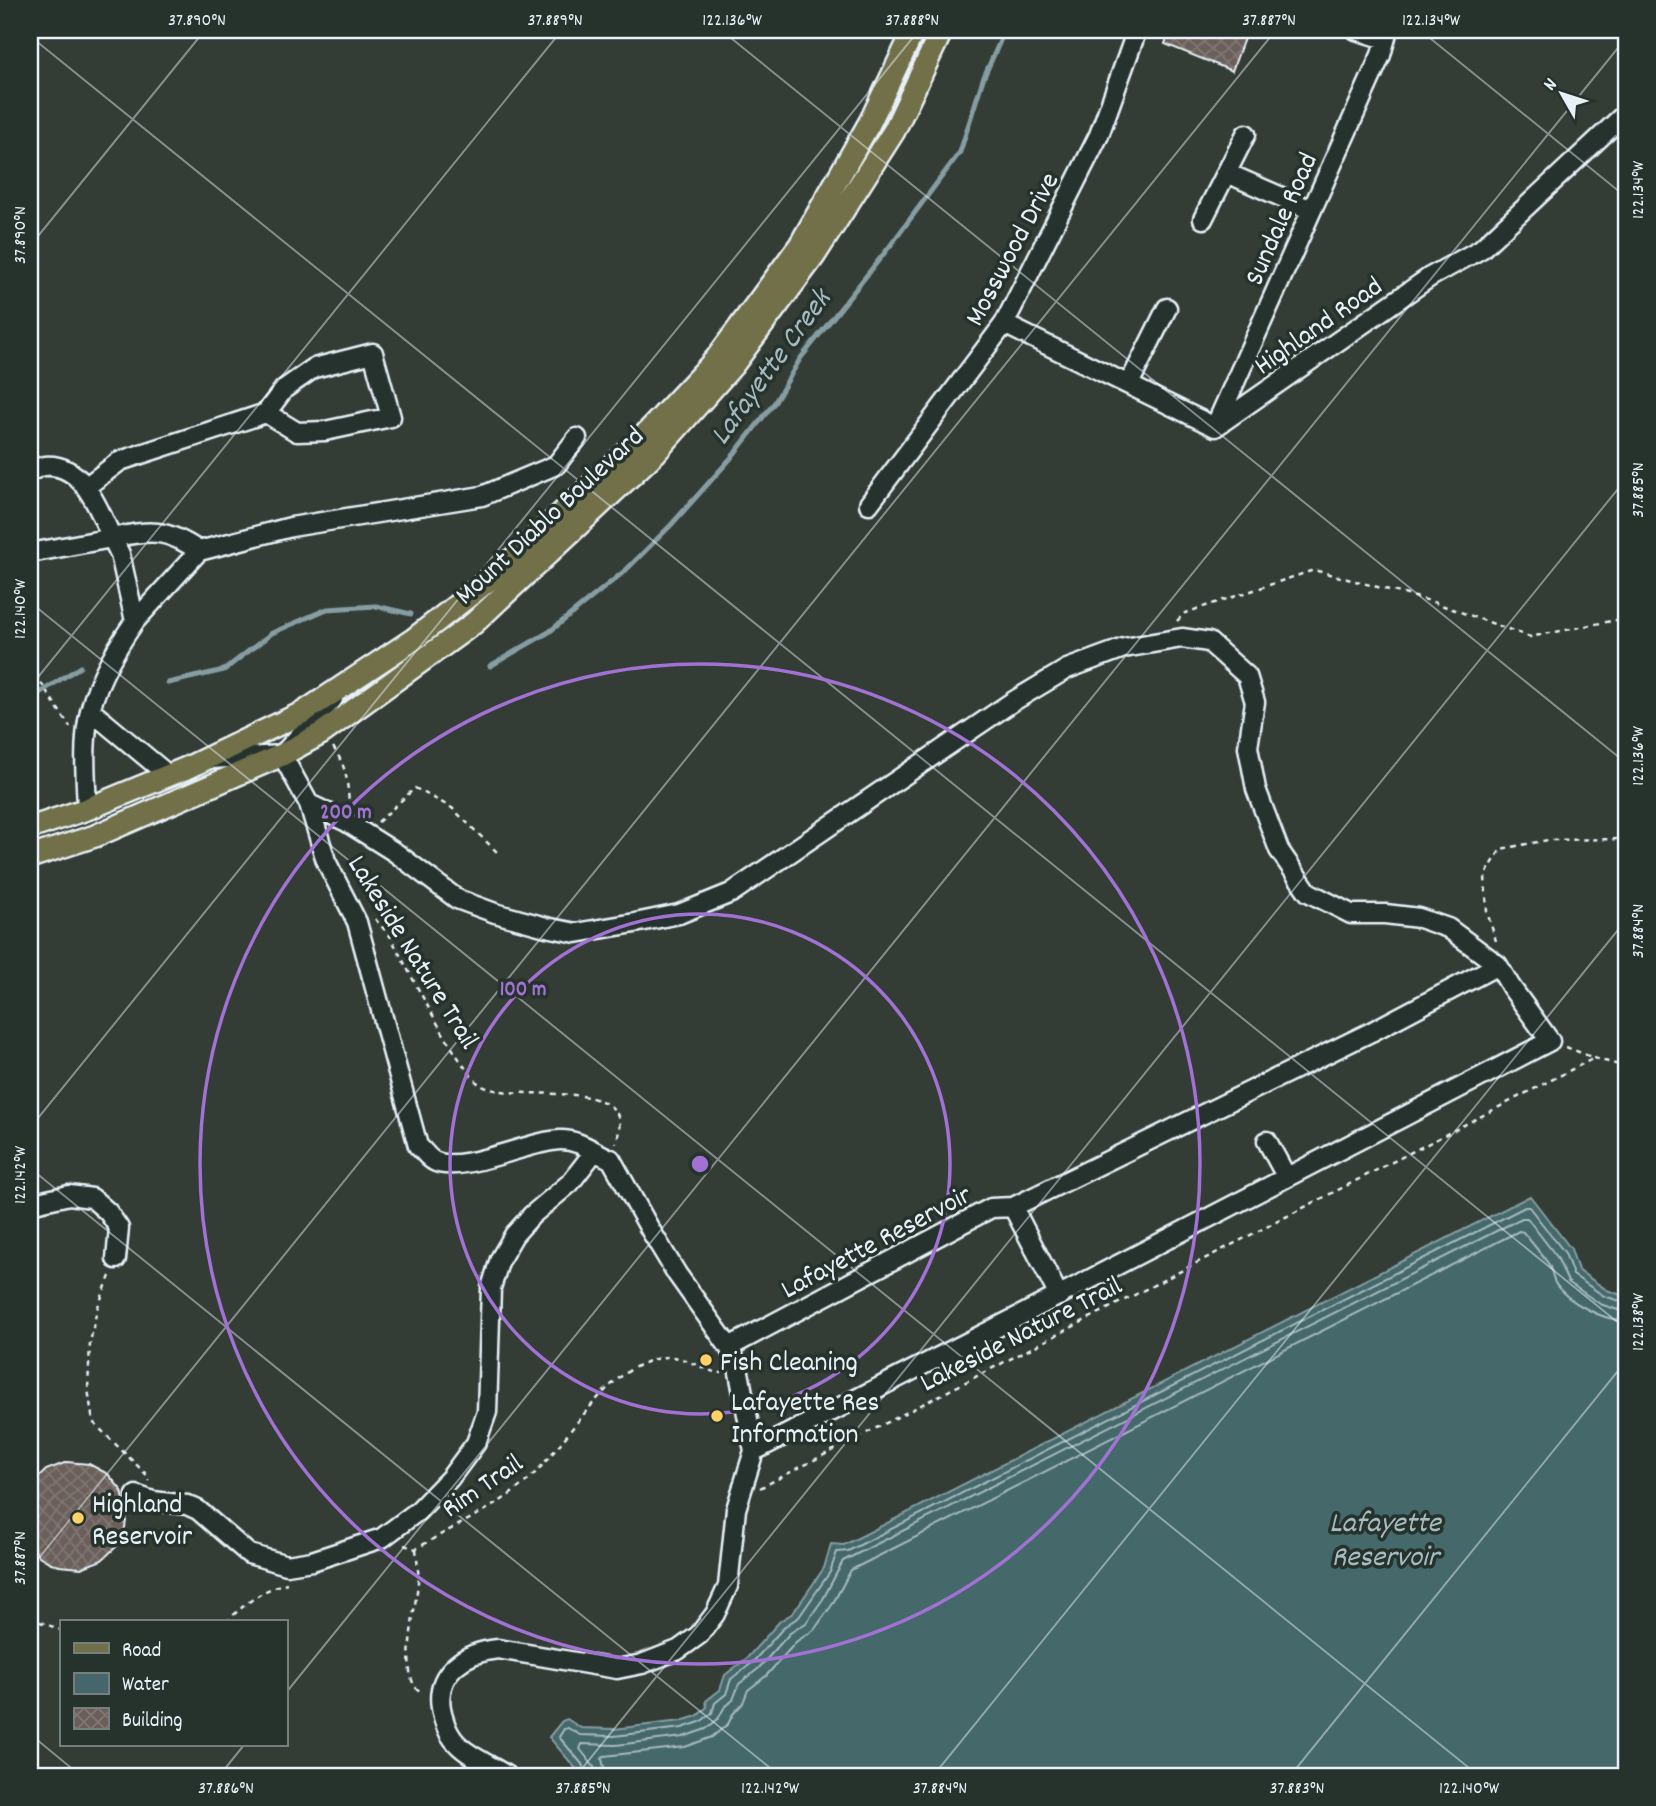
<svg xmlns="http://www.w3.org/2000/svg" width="1656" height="1806" viewBox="0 0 1656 1806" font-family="Dekko,sans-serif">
<defs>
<pattern id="building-cross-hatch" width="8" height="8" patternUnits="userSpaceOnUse" patternTransform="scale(1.75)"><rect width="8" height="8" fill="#6b5e5a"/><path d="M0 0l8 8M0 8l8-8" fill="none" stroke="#807672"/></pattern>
</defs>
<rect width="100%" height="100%" fill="#343c36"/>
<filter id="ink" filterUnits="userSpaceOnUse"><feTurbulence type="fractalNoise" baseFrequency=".0143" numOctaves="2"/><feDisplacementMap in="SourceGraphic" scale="14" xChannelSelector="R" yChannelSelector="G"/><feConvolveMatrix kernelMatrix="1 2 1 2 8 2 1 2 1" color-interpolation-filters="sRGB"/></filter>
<g filter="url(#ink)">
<path fill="#45676b" stroke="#869ea3" stroke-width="2" d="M 1530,1196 L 1571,1249 L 1578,1270 L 1607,1290 L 1621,1295 L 1626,1293 L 1626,1776 L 582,1776 L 549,1737 L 562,1721 L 567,1719 L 581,1728 L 614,1729 L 681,1721 L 697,1716 L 707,1707 L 706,1701 L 720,1690 L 725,1675 L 747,1658 L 780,1621 L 793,1613 L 824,1568 L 831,1544 L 844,1545 Z"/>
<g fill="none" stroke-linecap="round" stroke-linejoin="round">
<path stroke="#a7bac0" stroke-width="2" d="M 587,1776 L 582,1764 L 559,1737 L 564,1729 L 568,1728 L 580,1735 L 614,1736 L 682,1728 L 700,1722 L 712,1713 L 715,1703 L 726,1694 L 731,1679 L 752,1663 L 785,1626 L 799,1617 L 830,1572 L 837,1552 L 848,1551 L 1525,1207 L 1529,1207 L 1565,1253 L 1573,1275 L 1604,1296 L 1620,1301 L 1626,1301
M 596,1776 L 594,1767 L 580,1749 L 582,1744 L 616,1745 L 683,1737 L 706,1729 L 718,1719 L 724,1708 L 733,1700 L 739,1684 L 758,1669 L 790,1633 L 806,1623 L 823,1599 L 843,1561 L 1522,1218 L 1527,1218 L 1557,1257 L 1568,1282 L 1600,1304 L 1618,1310 L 1626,1310
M 606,1776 L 602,1759 L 604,1756 L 685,1747 L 712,1737 L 728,1724 L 733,1714 L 743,1703 L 748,1690 L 766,1676 L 797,1641 L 814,1630 L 832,1605 L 851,1570 L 1519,1231 L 1523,1232 C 1531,1242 1540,1252 1547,1262 C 1552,1268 1552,1276 1555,1283 C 1566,1301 1605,1322 1626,1320"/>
<path stroke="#869ea3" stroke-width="5" d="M 490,666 L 549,632 L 626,570 L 671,525 L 731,458 L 775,402 L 800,359 L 890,246 L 960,152 L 983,79 L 1005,30
M 168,683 L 224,670 L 272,633 L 327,609 L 376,606 L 411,614
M 30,699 L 80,667"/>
</g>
<path fill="url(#building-cross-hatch)" stroke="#e8f1f8" stroke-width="2" d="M 1170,30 L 1178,33 L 1179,30 L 1194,30 L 1217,38 L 1220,30 L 1247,30 L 1232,71 L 1165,44 Z
M 67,1462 L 89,1464 L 108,1474 L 122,1491 L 127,1513 L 124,1535 L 118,1545 L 102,1560 L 81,1568 L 59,1566 L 49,1562 L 39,1556 L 30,1544 L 30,1486 L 46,1470 Z"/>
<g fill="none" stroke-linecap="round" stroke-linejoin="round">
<g stroke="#e8f1f8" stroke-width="23">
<path id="minor" d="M 1356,30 L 1385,39
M 1227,173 L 1311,210
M 1203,219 L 1246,134
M 1004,324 L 1215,427 L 1430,277 L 1481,249 L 1626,113
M 1129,384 L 1167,308
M 1215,427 L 1381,55 L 1388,30
M 30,471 C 34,470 41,466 45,466 C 84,463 99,511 112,538 C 151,530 165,528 199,551
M 87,486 L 120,461 L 266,413 L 284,389 L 314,368 L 373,353 L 391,417 L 325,431 L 297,432 L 266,413
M 869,504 L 1004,324 L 1099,135 L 1137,30
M 30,553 L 112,538 L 120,554 L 135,621 C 114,651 94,685 88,721 C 83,749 86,780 87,809
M 135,621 L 199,551 L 291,527 L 482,496 L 556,465 L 577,438
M 91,711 L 168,775
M 282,755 L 309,804 L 326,861 L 357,922 L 418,1146 C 423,1150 428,1158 434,1161 C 460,1175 531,1140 561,1140 C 580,1140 595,1153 611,1159 L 651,1231 L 677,1274 L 729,1347 L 738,1367 L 754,1451 L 736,1509 L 728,1586 L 715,1614 L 699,1635 L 678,1650 L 642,1664 L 617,1669 L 498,1649 C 466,1652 435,1671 441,1708 C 443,1719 446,1730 453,1739 C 466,1756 490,1764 507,1776
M 210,759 L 282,755 L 333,699
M 309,804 L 345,821 L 396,853 L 457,899 L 495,913 L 546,927 L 576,933 L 635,923 L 679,914 L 731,893 L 1012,702 L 1067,669 L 1124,648 L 1182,638 L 1209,642 L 1247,676 L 1255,702 L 1248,747 L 1256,789 L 1279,850 L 1308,892 L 1351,914 L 1385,914 L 1419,918 L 1448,928 L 1498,965 L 1511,987 L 1550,1041 L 1021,1315 L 754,1451
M 1267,1141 L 1286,1176
M 30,1204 L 69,1195 L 92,1198 L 108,1212 L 119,1228 L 116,1259
M 1013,1207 L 1059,1296
M 729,1347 L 991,1208 L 1013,1207 L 1371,1032 L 1498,965
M 136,1495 L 153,1501 L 187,1505 L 198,1510 L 249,1554 L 287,1565 L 312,1561 L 382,1538 L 418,1511 L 450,1478 L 476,1443 L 487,1412 L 491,1288 L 500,1259 L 514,1235 L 532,1215 L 570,1183 L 594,1152"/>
</g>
<g stroke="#e8f1f8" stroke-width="26">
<path id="major" d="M 30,828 L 87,809 L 189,767 L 304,712 L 414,639 L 498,573 L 641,439 L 716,359 L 800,245 L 870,122 L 914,30
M 30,857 L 95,836 L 282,755 L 322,733 L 474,623 L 656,452 L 733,365 L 814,256 L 894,131 L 942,30"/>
</g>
<path stroke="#e8f1f8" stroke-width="2.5" stroke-dasharray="5 5" stroke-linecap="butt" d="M 1177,621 L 1185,613 L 1314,570 L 1430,601 L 1530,637 L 1626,618
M 30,666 L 70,727
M 333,747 C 347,768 347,779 349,803
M 378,822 L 415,788 L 452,808 L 500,855
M 375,919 L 390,936 C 404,962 462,1076 482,1086 C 514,1101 596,1083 616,1112 C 622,1122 619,1133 616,1143
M 1496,941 L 1487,912 L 1485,876 L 1501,849 L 1548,840 L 1626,839
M 1566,1047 L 1594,1058 L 1626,1067
M 110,1276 L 97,1309 L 90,1343 L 88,1389 L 93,1422 L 145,1473 L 149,1481
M 760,1488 L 1594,1058
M 404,1545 L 416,1549 C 451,1527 489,1512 521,1486 C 566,1450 603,1364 666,1357 C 686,1355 702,1372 722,1373
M 416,1549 C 417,1560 419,1571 418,1582 C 417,1603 396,1686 423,1692
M 30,1621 L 38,1621 L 61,1630
M 226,1622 C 244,1605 262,1589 287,1583
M 626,1770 L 635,1776"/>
<use href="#minor" stroke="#26332d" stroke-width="18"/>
<use href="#major" stroke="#71704a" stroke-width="21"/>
</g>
</g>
<path fill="none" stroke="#e8f1f8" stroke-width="2" stroke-opacity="0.45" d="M 721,30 L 1626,763M 1420,30 L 1626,197M 30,36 L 1626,1329M 30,246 L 205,30M 30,602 L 1479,1776M 30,687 L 562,30M 30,1128 L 919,30M 30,1168 L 780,1776M 30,1569 L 1276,30M 285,1694 L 1626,38M 30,1734 L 81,1776M 219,1776 L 244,1745M 576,1776 L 1626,479M 933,1776 L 1626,920M 1290,1776 L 1626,1361"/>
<g fill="none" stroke="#a171d3" stroke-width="3.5">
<circle cx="700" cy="1164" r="250"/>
<circle cx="700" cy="1164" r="500"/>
</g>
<g fill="#ffd166" stroke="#26332d" stroke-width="2.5">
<circle cx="706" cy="1360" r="7"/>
<circle cx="717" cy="1416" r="7"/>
<circle cx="78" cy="1518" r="7"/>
</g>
<g text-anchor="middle" stroke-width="7" stroke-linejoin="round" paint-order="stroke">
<g font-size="28" fill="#e8f1f8" stroke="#26332d">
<text transform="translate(1279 218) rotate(-66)" y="10">Sundale Road</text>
<text transform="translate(1010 248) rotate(-62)" y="10">Mosswood Drive</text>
<text transform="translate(1317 324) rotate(-35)" y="10">Highland Road</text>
<text transform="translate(548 514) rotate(-43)" y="10">Mount Diablo Boulevard</text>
<text transform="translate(415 951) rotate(58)" y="10">Lakeside Nature Trail</text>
<text transform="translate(875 1240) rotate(-28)" y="10">Lafayette Reservoir</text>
<text transform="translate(1020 1332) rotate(-27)" y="10">Lakeside Nature Trail</text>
<text transform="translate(481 1484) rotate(-34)" y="10">Rim Trail</text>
</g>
<g font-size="28" fill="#e8f1f8" stroke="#26332d" text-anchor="start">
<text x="720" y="1370">Fish Cleaning</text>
<text x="731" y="1410">Lafayette Res<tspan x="731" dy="32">Information</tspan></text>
<text x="92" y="1512">Highland<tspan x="92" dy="32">Reservoir</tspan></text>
</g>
<g font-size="30" font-style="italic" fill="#a7bac0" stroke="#26332d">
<text transform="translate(769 366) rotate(-54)" y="10">Lafayette Creek</text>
<text x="1385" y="1531">Lafayette<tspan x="1385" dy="34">Reservoir</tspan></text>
</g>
</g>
<circle cx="700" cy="1164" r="10" fill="#a171d3" stroke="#26332d" stroke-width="3.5"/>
<g font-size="21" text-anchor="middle" font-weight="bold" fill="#a171d3" stroke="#26332d" stroke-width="7" stroke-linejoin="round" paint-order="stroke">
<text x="346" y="818">200 m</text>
<text x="523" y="995">100 m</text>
</g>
<rect width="1656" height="1806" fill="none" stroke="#26332d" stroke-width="77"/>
<rect x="60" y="1620" width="228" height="126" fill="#26332d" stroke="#747f7e" stroke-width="2"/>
<rect x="74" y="1643" width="35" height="10" fill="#71704a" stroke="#747f7e" stroke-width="2"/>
<text x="122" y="1656" font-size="21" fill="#e8f1f8">Road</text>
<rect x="74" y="1673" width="35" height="21" fill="#45676b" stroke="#747f7e" stroke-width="2"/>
<text x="122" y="1690" font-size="21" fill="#e8f1f8">Water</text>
<rect x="74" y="1708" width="35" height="21" fill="url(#building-cross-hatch)" stroke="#747f7e" stroke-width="2"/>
<text x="122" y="1726" font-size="21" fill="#e8f1f8">Building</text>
<g transform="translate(1562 94) rotate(309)" stroke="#26332d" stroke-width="5" paint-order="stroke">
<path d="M0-5L12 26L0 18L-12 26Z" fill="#e8f1f8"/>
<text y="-10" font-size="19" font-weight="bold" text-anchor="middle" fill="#e8f1f8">N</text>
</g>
<rect x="38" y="38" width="1580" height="1730" fill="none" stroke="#e8f1f8" stroke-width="2.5"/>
<g font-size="18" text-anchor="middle" fill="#e8f1f8">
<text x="197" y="25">37.890°N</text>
<text x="555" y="25">37.889°N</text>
<text x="732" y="25">122.136°W</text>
<text x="912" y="25">37.888°N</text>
<text x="1269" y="25">37.887°N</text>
<text x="1431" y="25">122.134°W</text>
<text transform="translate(1637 190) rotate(-90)" y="6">122.134°W</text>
<text transform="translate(19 235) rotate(-90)" y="6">37.890°N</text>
<text transform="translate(1637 490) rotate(-90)" y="6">37.885°N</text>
<text transform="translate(19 609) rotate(-90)" y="6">122.140°W</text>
<text transform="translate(1637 756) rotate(-90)" y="6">122.136°W</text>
<text transform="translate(1637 931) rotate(-90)" y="6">37.884°N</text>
<text transform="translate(19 1175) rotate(-90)" y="6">122.142°W</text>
<text transform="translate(1637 1322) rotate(-90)" y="6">122.138°W</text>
<text transform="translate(19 1558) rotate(-90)" y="6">37.887°N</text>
<text x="226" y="1793">37.886°N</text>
<text x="583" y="1793">37.885°N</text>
<text x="770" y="1793">122.142°W</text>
<text x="940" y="1793">37.884°N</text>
<text x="1297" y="1793">37.883°N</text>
<text x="1469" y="1793">122.140°W</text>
</g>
</svg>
